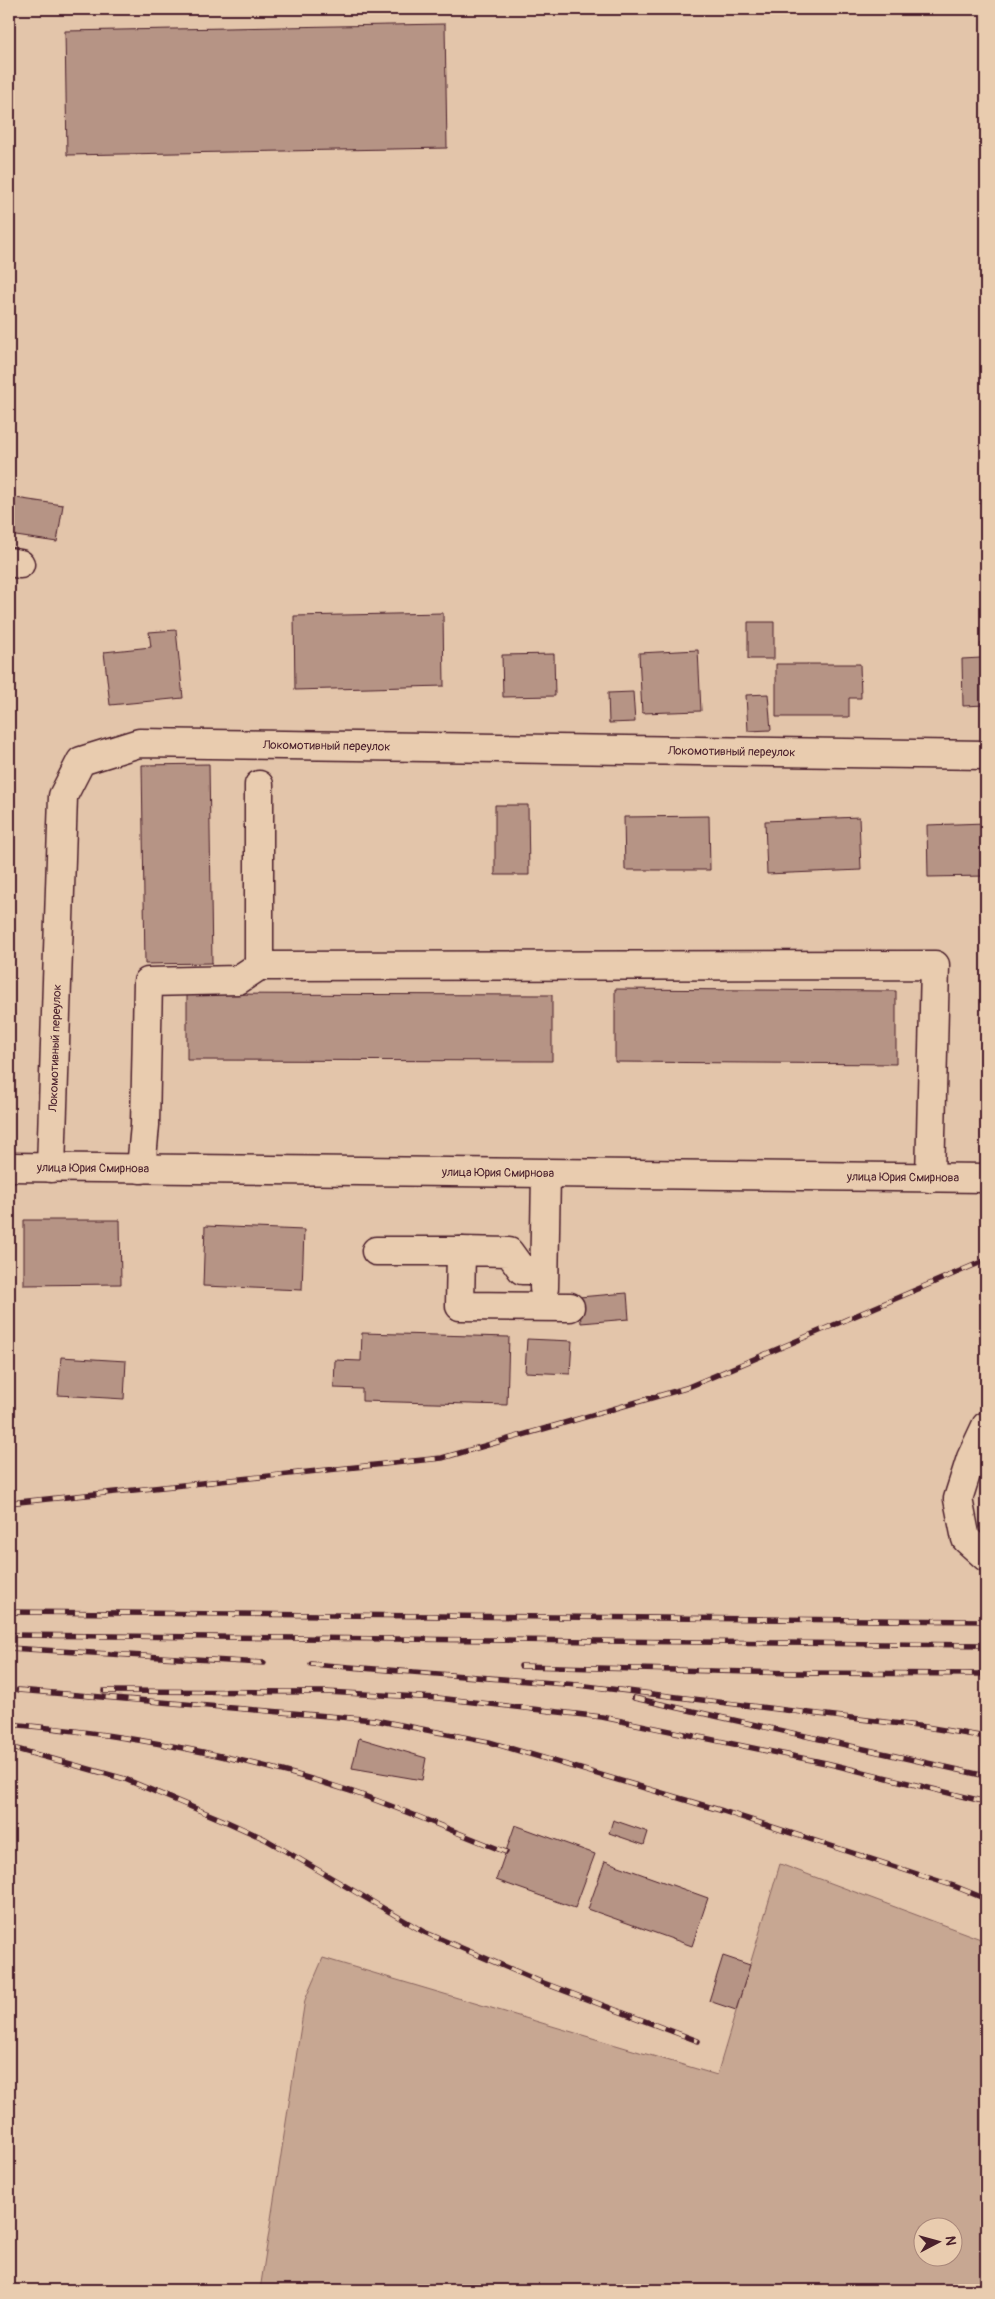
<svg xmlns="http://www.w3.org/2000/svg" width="995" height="2299" viewBox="0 0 995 2299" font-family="Pangolin,sans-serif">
<rect width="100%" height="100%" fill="#e3c5aa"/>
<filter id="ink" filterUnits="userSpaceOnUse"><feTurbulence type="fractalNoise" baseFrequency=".02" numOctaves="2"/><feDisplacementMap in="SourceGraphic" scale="10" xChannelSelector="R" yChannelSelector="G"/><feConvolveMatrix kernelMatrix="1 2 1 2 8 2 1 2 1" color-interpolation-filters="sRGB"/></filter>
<g filter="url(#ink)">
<path fill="#c7a792" stroke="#88635e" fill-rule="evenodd" d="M 780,1864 L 986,1941 L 986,2290 L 260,2290 L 305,2000 L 323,1958 L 717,2075 ZM 922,2226 L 952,2226 L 952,2256 L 922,2256 Z"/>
<path fill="#b69485" stroke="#4a1f2b" d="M 445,24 L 447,148 L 67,155 L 65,31 Z
M 9,497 L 63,505 L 57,542 L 9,535 Z
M 443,613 L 444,686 L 295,690 L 294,616 Z
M 748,622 L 774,622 L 774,659 L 748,659 Z
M 176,630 L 183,698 L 110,705 L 104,652 L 151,647 L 149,632 Z
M 986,642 L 986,705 L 963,706 L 962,659 L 981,658 L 981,643 Z
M 698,650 L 701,711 L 642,713 L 639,653 Z
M 554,654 L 555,696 L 503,697 L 502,655 Z
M 776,664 L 860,664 L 861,698 L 849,698 L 849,717 L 776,717 Z
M 633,692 L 635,722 L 609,723 L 608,693 Z
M 768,694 L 771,730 L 748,731 L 746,695 Z
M 209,764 L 212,963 L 145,964 L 142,765 Z
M 495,805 L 528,805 L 529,875 L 495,875 Z
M 709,816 L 710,870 L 625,870 L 624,817 Z
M 859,817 L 861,870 L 767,874 L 765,821 Z
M 986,823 L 986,876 L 928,877 L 927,825 Z
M 615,989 L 896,991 L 896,1064 L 615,1062 Z
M 187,994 L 552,995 L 552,1061 L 187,1060 Z
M 24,1220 L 120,1220 L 121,1284 L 24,1285 Z
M 205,1226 L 304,1230 L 302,1290 L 203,1286 Z
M 627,1293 L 629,1319 L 581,1323 L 579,1297 Z
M 362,1333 L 509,1337 L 507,1405 L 362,1401 L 362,1389 L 334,1388 L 335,1360 L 361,1361 Z
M 527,1339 L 572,1341 L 570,1374 L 525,1372 Z
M 61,1357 L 126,1361 L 124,1399 L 58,1395 Z
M 359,1738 L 426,1758 L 422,1780 L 352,1768 Z
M 613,1820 L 648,1832 L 644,1845 L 609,1833 Z
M 515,1825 L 595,1854 L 575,1908 L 496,1880 Z
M 605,1861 L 708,1898 L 692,1946 L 588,1909 Z
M 723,1956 L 750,1965 L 736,2010 L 709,2001 Z"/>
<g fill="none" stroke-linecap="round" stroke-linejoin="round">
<g stroke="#4a1f2b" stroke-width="31">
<g id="minor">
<path d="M 9,562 L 20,564"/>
<path d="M 259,785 L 259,966 L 935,965 L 930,1178"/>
<path id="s1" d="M 51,1168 L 63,796 L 81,761 L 139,743 L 986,755"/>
<path d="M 141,1169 L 145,1125 L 148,982 L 238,980 L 259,966"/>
<path d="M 376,1251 L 461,1251"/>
<path d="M 544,1270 L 522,1270 L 509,1252 L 461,1251 L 460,1306 L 570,1307"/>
<path d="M 544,1288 L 546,1174"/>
<path d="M 986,1426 L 971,1458 L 958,1499 L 966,1539 L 986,1557"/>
</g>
</g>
<g stroke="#4a1f2b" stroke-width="31">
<g id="major">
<path id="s2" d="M 9,1167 L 986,1178"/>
</g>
</g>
<use href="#minor" stroke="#e9ccaf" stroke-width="28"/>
<use href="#major" stroke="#e9ccaf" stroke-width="28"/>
<g stroke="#4a1f2b" stroke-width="5.5">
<path id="rail" d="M 9,1503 L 442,1458 L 686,1388 L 986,1260
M 9,1612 L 986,1621
M 9,1635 L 986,1645
M 9,1648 L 264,1663
M 311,1664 L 578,1685 L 926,1727 L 986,1737
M 521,1666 L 794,1673 L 986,1674
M 18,1690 L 375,1720 L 489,1742 L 723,1811 L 954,1886 L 986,1899
M 104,1691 L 326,1692 L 438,1698 L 602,1717 L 826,1763 L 986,1802
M 634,1698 L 986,1776
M 9,1724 C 124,1734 240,1755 350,1791 C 403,1809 454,1832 506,1852
M 9,1747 L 125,1779 L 225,1821 L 265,1839 L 424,1932 L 541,1982 L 698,2041"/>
</g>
<use href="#rail" stroke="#e9ccaf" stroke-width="4" stroke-dasharray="11" stroke-linecap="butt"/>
</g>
</g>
<g text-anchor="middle" stroke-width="4" stroke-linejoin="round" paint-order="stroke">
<g font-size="12" fill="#4a1f2b" stroke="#e9ccaf">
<text dy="4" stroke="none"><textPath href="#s1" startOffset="660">Локомотивный переулок</textPath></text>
<text dy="4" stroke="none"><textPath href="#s1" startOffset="1065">Локомотивный переулок</textPath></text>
<text dy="4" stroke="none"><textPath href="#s1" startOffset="120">Локомотивный переулок</textPath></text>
<text dy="4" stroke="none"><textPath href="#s2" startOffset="84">улица Юрия Смирнова</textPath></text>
<text dy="4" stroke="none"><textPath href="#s2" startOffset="489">улица Юрия Смирнова</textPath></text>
<text dy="4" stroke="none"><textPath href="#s2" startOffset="894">улица Юрия Смирнова</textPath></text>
</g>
</g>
<rect width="995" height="2299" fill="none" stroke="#e9ccaf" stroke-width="30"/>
<rect x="15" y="15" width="965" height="2269" fill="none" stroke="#4a1f2b" stroke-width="2" filter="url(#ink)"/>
<g transform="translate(938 2242) rotate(84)"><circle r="24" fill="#e9ccaf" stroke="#a9877a"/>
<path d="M0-4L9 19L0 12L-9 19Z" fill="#4a1f2b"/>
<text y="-8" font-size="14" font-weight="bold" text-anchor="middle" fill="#4a1f2b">N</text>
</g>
</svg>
